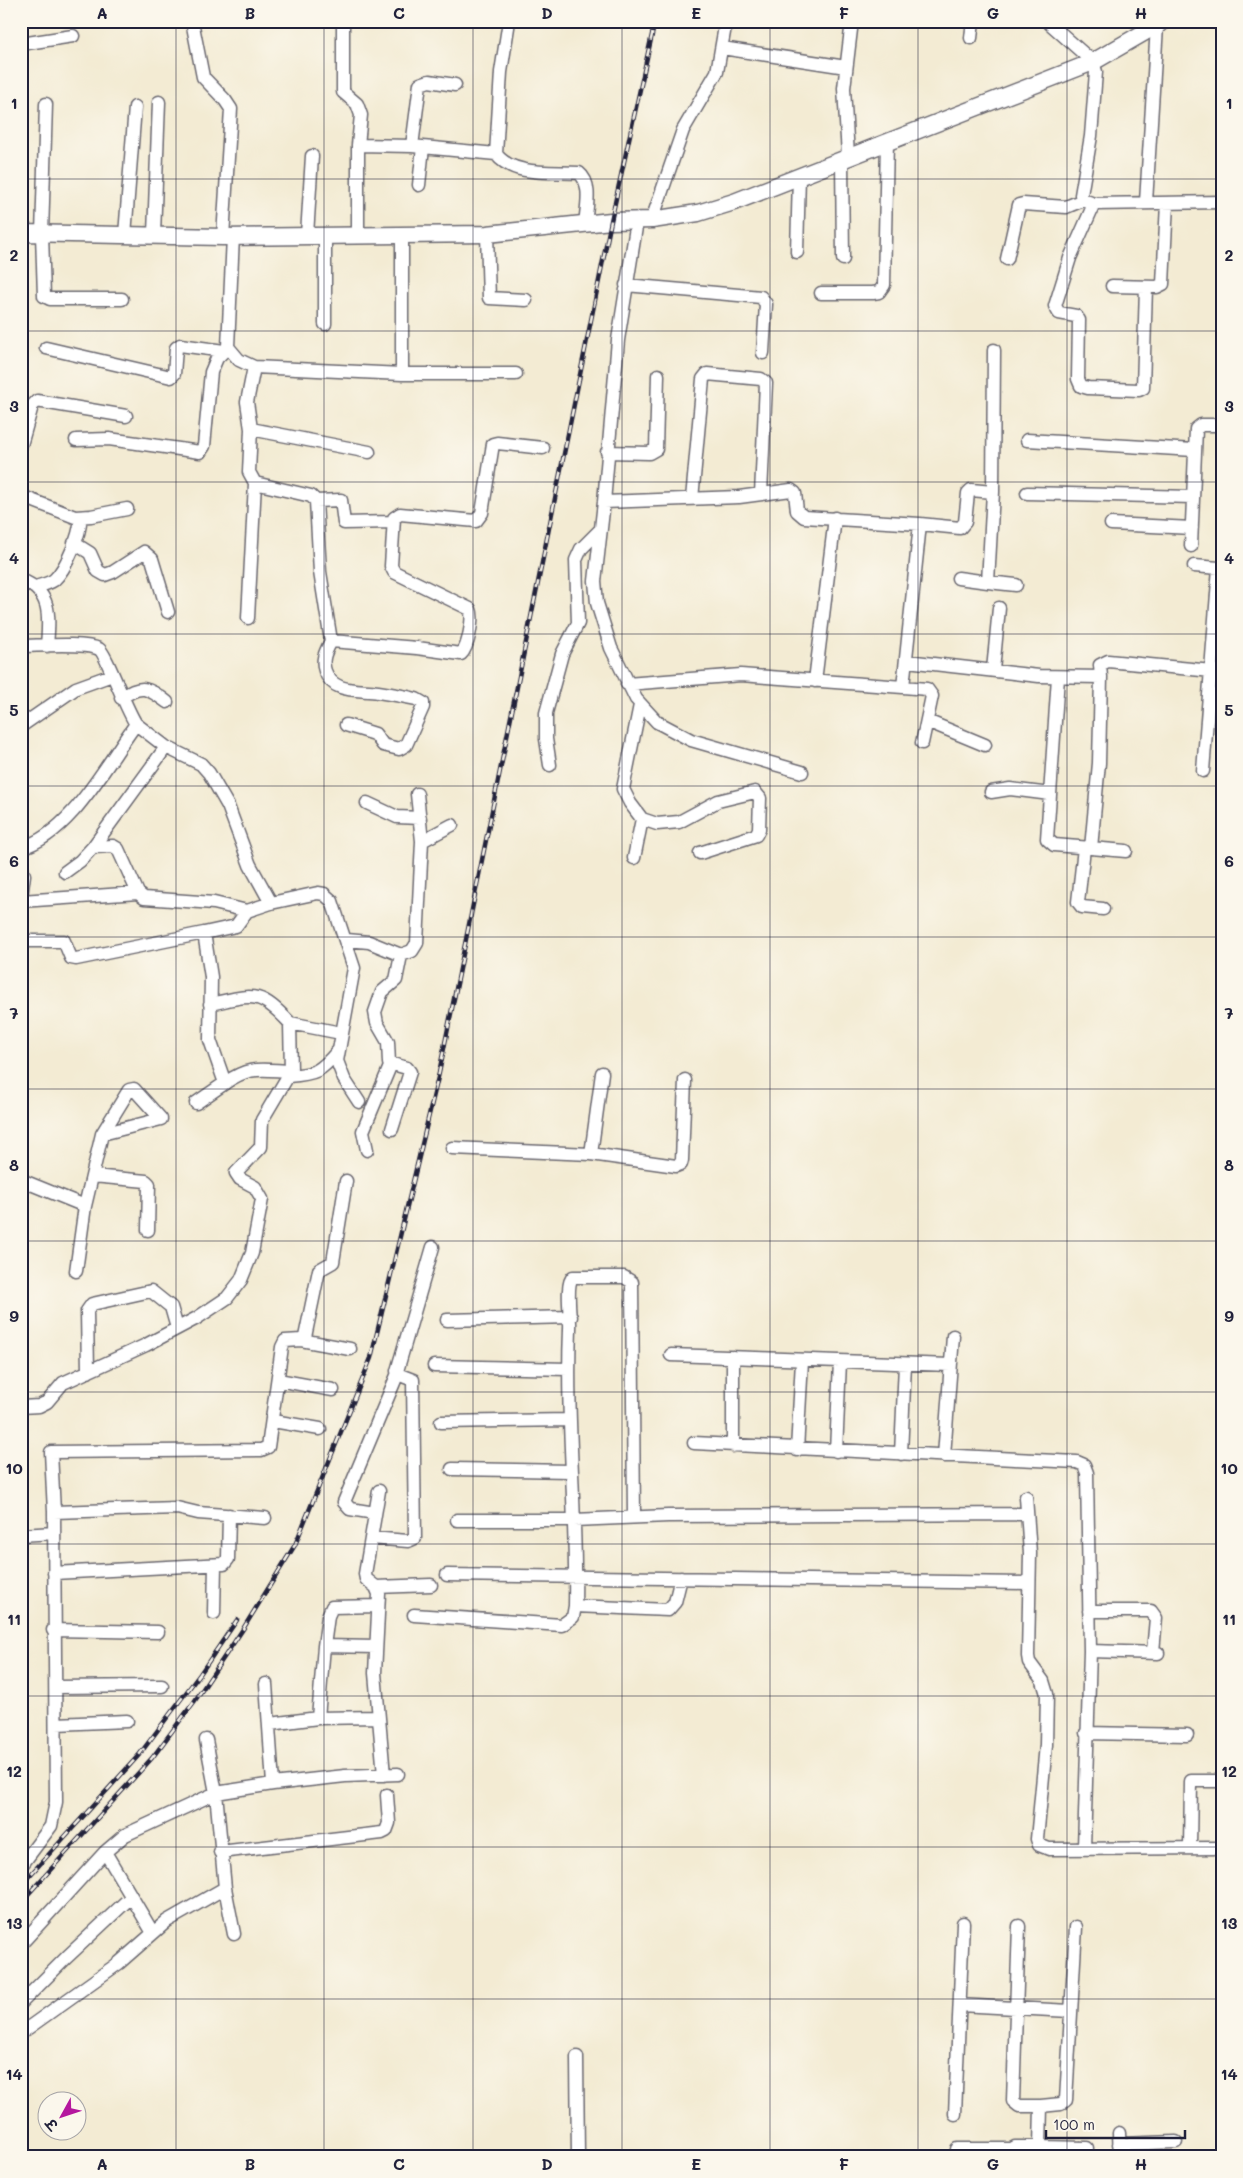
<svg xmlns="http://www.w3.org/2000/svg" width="1243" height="2178" viewBox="0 0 1243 2178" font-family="Mali,'Playpen Sans Deva',sans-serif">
<rect width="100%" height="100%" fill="#fbf7ec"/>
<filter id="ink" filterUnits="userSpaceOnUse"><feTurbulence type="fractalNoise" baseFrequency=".02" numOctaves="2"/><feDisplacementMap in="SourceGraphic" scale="10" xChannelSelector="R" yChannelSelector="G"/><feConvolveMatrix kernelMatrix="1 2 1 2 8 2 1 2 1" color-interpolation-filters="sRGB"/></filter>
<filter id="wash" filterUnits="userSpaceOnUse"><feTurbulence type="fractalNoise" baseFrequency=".0096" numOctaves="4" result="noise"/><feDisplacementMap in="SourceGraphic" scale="20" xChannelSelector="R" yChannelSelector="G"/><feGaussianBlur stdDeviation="1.12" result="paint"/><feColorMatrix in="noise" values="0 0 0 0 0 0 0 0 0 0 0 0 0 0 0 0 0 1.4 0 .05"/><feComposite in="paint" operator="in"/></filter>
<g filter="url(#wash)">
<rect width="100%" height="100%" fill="#f3ebd3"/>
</g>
<g filter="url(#ink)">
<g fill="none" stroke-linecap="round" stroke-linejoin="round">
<g stroke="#6b6870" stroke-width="15">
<path id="minor" d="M 192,21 L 203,77 L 225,100 L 231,109 L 223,237
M 343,21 L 343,92 L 357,104 L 361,115 L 358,145 L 358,234
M 509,21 L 501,72 L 496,154 C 513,177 553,171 579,173 C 593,184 586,209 585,225
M 1047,21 L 1093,62 L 1096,72 L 1091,136 L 1081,195 L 1083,200 L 1094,204 L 1222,202
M 1213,21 L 1222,24
M 971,38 L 973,21
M 21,44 L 73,36
M 722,48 L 846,67
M 46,104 L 42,234 L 44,296 L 50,299 L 122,299
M 358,145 L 412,146 L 496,154
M 412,146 L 420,84 L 429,81 L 455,85
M 848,156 L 844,88 L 852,21
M 842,159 L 843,259
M 419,185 L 423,147
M 1146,202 L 1157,26
M 1094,204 L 1070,258 L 1055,306 L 1059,313 L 1076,316 L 1079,320 L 1078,379 L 1081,386 L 1088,388 L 1139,390 L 1143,388 L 1146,287
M 652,220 L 683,130 L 717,72 L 726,21
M 637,221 L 618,340 L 604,502 L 595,581 L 597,603 L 611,648 L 636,699 L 657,722 L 691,740 L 802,772
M 154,234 L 159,102
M 487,234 L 489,298 L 526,300
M 125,235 L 135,107
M 307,235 L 312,156
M 325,235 L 325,324
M 233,236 L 228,347 L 239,360 L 254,367 L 402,374 L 402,234
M 797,252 L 799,176
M 1007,259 L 1019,205 L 1023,204 L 1066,207 L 1083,200
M 626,285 L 761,297 L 766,304 L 763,353
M 1112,286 L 1157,287 L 1163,284 L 1167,203
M 821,293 L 873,293 L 879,292 L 884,285 L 887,141
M 46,348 L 171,377 L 174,374 L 176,348 L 180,345 L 224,351
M 402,374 L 516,374
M 251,429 L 369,452
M 76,440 L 109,439 L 200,452 L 204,446 L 211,372 L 217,358 L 228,347
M 1027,440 L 1194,450
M 21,445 L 32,406 L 37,401 L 126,416
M 607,452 L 649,453 L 656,449 L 658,375
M 255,483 L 311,496 L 316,501 L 320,572 L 331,641 L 417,648 L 461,654 C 468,648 474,618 470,609 L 394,572 L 391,566 L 394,518 L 400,514 L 476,521 L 482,513 L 493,444 L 497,443 L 543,448
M 1027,493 L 1193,497
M 21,496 L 75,517 L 91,516 L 127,509
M 692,499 L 703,379 L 707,374 L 761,379 L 766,383 L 761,494
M 316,501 L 341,500 L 344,523 L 393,522
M 604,502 L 739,497 L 791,490 L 795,493 L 797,511 L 804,517 L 920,524 L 903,687 L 741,675 L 627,684
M 920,524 L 960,528 L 965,522 L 968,493 L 971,490 L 993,492 L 994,350
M 1111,524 L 1192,528
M 74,543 L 90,553 L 98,571 L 105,575 L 113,572 L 144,552 L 152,559 L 168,612
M 1191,546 L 1196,429 L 1201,425 L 1222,425
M 1194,566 L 1219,568
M 958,578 L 988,582 L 993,492
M 21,580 C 53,592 49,618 47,646
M 988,582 L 1016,585
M 35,587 C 42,585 48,584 54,580 C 66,569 82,532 80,517
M 248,618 L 255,483 L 249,472 L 251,429 L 247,402 L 254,367
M 331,641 C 326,651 321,659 325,671 C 333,694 358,689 378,692 C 391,694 403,696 416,699 L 423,703 L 423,707 L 406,745 L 399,749 L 383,745 L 375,734 L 346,725
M 21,646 C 38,646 85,642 99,649 C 106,653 126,710 136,724
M 907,661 L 1039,676 L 1101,677 L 1099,763 L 1091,848 L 1054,845 L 1047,839 L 1058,677
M 993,670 L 999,608
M 1101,677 L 1100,665 L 1108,661 L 1212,671
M 815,681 L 835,518
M 903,687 L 927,689 L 932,696 L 922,743
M 121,698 C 142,683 148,688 167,702
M 640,705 L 623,789 L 630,803 L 642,819 L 657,824 L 679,822 L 718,801 L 755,792 L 760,798 L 759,829 L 756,835 L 700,853
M 927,721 L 985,745
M 21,726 L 76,688 L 112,675
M 550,765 L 546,739 L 546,713 L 562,654 L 578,623 L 576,560 L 581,549 L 601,529
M 1203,771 L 1219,568 L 1222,568
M 991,792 L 1010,789 L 1050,794
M 417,794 L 422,841
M 367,803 L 397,817 L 420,818
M 93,847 L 113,846 L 118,849 L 138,893 L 144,898 L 214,903 L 247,911
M 21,848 C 71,834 106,764 136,724 L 166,747 L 201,764 L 209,773 L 228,806 L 250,865 L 271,903 L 318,893 L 324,894 L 332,901 L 354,968 L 337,1061 L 344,1079 L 359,1102
M 1084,848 L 1078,902 L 1082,907 L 1103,909
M 1091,848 L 1126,851
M 634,858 L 642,819
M 21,866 L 24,875 L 21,897
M 65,872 L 80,861 L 93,847 L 166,747
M 21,901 L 138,893
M 271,903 L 247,911 L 236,926 L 204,933 L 211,977 L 210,1040 L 225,1083 C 250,1065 262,1070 291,1071
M 347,940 L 369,942 L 401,955 L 396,980 L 382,992 L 375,1012 L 377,1023 L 388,1042 L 389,1063 L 407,1068 L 410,1072 L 392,1129
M 21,941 L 64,941 L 71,958 L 76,959 L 204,933
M 401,955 L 412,951 L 417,943 L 422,841 L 452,825
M 210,1004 C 253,995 258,989 290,1023
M 288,1076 C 316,1074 320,1072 338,1051
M 196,1103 L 225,1083
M 452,1148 L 591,1154 L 676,1166 L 681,1164 L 682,1160 L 685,1080
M 367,1150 L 363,1131 L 391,1064
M 591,1154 L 602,1073
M 93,1176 L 146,1181 L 149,1184 L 148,1230
M 21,1180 L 85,1206 L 102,1134 L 129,1090 L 134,1089 L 161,1119 L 102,1134
M 76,1271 L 85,1206
M 447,1320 L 571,1317
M 301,1340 L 350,1349
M 671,1355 L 950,1365
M 434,1366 L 568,1369
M 88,1372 L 87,1311 L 92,1304 L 151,1291 L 171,1307 L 177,1328
M 278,1380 L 333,1390
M 21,1407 L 39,1406 L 47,1402 L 63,1383 L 146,1345 L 197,1318 L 227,1298 L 241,1280 L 252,1253 L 262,1199 L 255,1187 L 240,1179 L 236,1173 L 261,1147 L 262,1120 L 291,1071 L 290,1023 L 341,1033
M 273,1421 L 320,1429
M 441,1422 L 570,1420
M 694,1443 L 1077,1462 L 1084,1465 L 1087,1473 L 1090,1651 L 1084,1848
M 733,1446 L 733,1357
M 797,1450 L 802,1361
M 836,1451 L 840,1362
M 901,1454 L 905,1364
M 944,1456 L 953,1336
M 452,1469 L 570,1471
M 379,1491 L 365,1574 L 366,1579 L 376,1587 L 379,1594 L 375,1673 L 384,1775
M 1026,1497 L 1030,1553 L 1028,1656 L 1029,1662 L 1043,1681 L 1047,1694 L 1046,1745 L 1037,1839 L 1039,1845 L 1049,1849 L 1222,1848
M 54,1512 L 177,1508 L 198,1513 L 265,1518
M 375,1513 L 350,1509 L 344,1502 L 398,1373
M 457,1520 L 574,1520 L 668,1516 L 1027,1514
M 21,1535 L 54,1533
M 371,1538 L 408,1541 L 415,1538 L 413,1380 L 400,1375 L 397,1371 L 433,1247
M 54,1573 L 224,1564 L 228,1559 L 229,1515
M 447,1575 L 1029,1583
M 376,1587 L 431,1585
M 575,1606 C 577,1513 566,1421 570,1329 C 571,1317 565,1284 573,1277 L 624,1277 L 632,1282 L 634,1517
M 1089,1611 L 1151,1611 L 1156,1618 L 1153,1652
M 214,1613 L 215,1565
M 414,1615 L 562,1625 L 573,1617 L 575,1606 L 668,1610 L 675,1602 L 681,1578
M 53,1630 L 158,1632
M 324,1646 L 328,1616 L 332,1607 L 378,1606
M 1090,1651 L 1158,1653
M 266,1684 L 273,1784
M 56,1687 L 162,1686
M 318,1718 L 378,1717
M 56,1724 L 127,1721
M 270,1724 L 318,1718 L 324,1646 L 376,1647
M 1086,1733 L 1187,1735
M 1190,1848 L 1191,1781 L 1222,1781
M 220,1852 L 382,1833 L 386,1831 L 389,1823 L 387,1795
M 21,1866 L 51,1826 L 56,1802 L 54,1512 L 51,1452 L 261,1450 L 268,1447 L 282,1347 L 285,1341 L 301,1340 L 305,1337 L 319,1270 L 333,1262 L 346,1181
M 225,1888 L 234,1934
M 153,1933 L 105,1852 L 125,1835 L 216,1793 L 273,1784 L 345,1776 L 398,1774
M 21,1944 L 105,1852
M 21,2003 L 67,1957 L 131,1897
M 960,2005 L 1070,2011
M 21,2033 L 119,1963 L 167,1921 L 225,1888 L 216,1793 L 206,1740
M 577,2057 L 578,2157
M 1041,2106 L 1061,2104 L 1066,2100 L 1076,1927
M 955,2114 L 963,1923
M 1119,2133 L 1120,2157
M 1119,2144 L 1176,2142
M 1040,2147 L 1087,2148
M 957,2149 L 1012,2149
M 1011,2157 L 1012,2149 L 1015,2147 L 1040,2147 L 1041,2106 L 1019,2106 L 1013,2101 L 1019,1926"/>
</g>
<g stroke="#6b6870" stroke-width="19">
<path id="major" d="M 21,233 L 223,237 L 487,234 L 611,221 L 652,220 L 698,213 L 734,202 L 1093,62 L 1164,21"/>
</g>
<use href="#minor" stroke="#fff" stroke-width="12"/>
<use href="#major" stroke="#fff" stroke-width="16"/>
<g stroke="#22223b" stroke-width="4.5">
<path id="rail" d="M 21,1885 L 139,1755 L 200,1674 L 237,1620
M 21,1902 L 152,1758 L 194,1702 L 243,1629 L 295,1545 L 371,1358 L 439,1073 L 611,221 L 655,21"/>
</g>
<use href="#rail" stroke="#fbf7ec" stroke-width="2.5" stroke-dasharray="8" stroke-linecap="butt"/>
</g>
</g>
<path fill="none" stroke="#22223b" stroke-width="1" stroke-opacity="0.55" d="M 176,21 L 176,2157M 324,21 L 324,2157M 473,21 L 473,2157M 622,21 L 622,2157M 770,21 L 770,2157M 918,21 L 918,2157M 1067,21 L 1067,2157M 21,179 L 1222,179M 21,331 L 1222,331M 21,482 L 1222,482M 21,634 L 1222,634M 21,786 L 1222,786M 21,937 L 1222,937M 21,1089 L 1222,1089M 21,1241 L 1222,1241M 21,1392 L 1222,1392M 21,1544 L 1222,1544M 21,1696 L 1222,1696M 21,1847 L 1222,1847M 21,1999 L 1222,1999"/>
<rect width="1243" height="2178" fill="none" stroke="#fbf7ec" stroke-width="55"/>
<g transform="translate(62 2116) rotate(230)"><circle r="24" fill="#fbf7ec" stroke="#a4a2a5"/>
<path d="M0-4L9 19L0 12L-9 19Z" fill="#b5179e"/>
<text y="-8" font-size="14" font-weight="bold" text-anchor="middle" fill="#22223b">उ</text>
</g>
<path d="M1046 2130v8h139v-8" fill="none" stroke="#22223b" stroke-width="2.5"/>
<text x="1053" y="2130" font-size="15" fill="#22223b" stroke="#fbf7ec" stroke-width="4" paint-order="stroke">100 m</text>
<rect x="28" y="28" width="1188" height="2122" fill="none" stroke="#22223b" stroke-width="2"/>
<g font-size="16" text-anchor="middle" font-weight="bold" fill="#22223b">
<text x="102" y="19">A</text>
<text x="250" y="19">B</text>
<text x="399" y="19">C</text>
<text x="547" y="19">D</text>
<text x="696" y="19">E</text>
<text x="844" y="19">F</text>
<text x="993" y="19">G</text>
<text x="1141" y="19">H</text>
<text x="14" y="109">1</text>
<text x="1229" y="109">1</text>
<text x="14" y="261">2</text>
<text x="1229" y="261">2</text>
<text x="14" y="412">3</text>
<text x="1229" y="412">3</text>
<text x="14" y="564">4</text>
<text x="1229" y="564">4</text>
<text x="14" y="716">5</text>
<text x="1229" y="716">5</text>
<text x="14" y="867">6</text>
<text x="1229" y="867">6</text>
<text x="14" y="1019">7</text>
<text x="1229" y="1019">7</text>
<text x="14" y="1171">8</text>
<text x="1229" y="1171">8</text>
<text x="14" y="1322">9</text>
<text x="1229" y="1322">9</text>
<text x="14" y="1474">10</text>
<text x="1229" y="1474">10</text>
<text x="14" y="1625">11</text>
<text x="1229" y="1625">11</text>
<text x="14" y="1777">12</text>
<text x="1229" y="1777">12</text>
<text x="14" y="1929">13</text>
<text x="1229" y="1929">13</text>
<text x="14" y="2080">14</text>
<text x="1229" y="2080">14</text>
<text x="102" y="2170">A</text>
<text x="250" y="2170">B</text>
<text x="399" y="2170">C</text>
<text x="547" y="2170">D</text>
<text x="696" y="2170">E</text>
<text x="844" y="2170">F</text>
<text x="993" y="2170">G</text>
<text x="1141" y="2170">H</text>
</g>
</svg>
